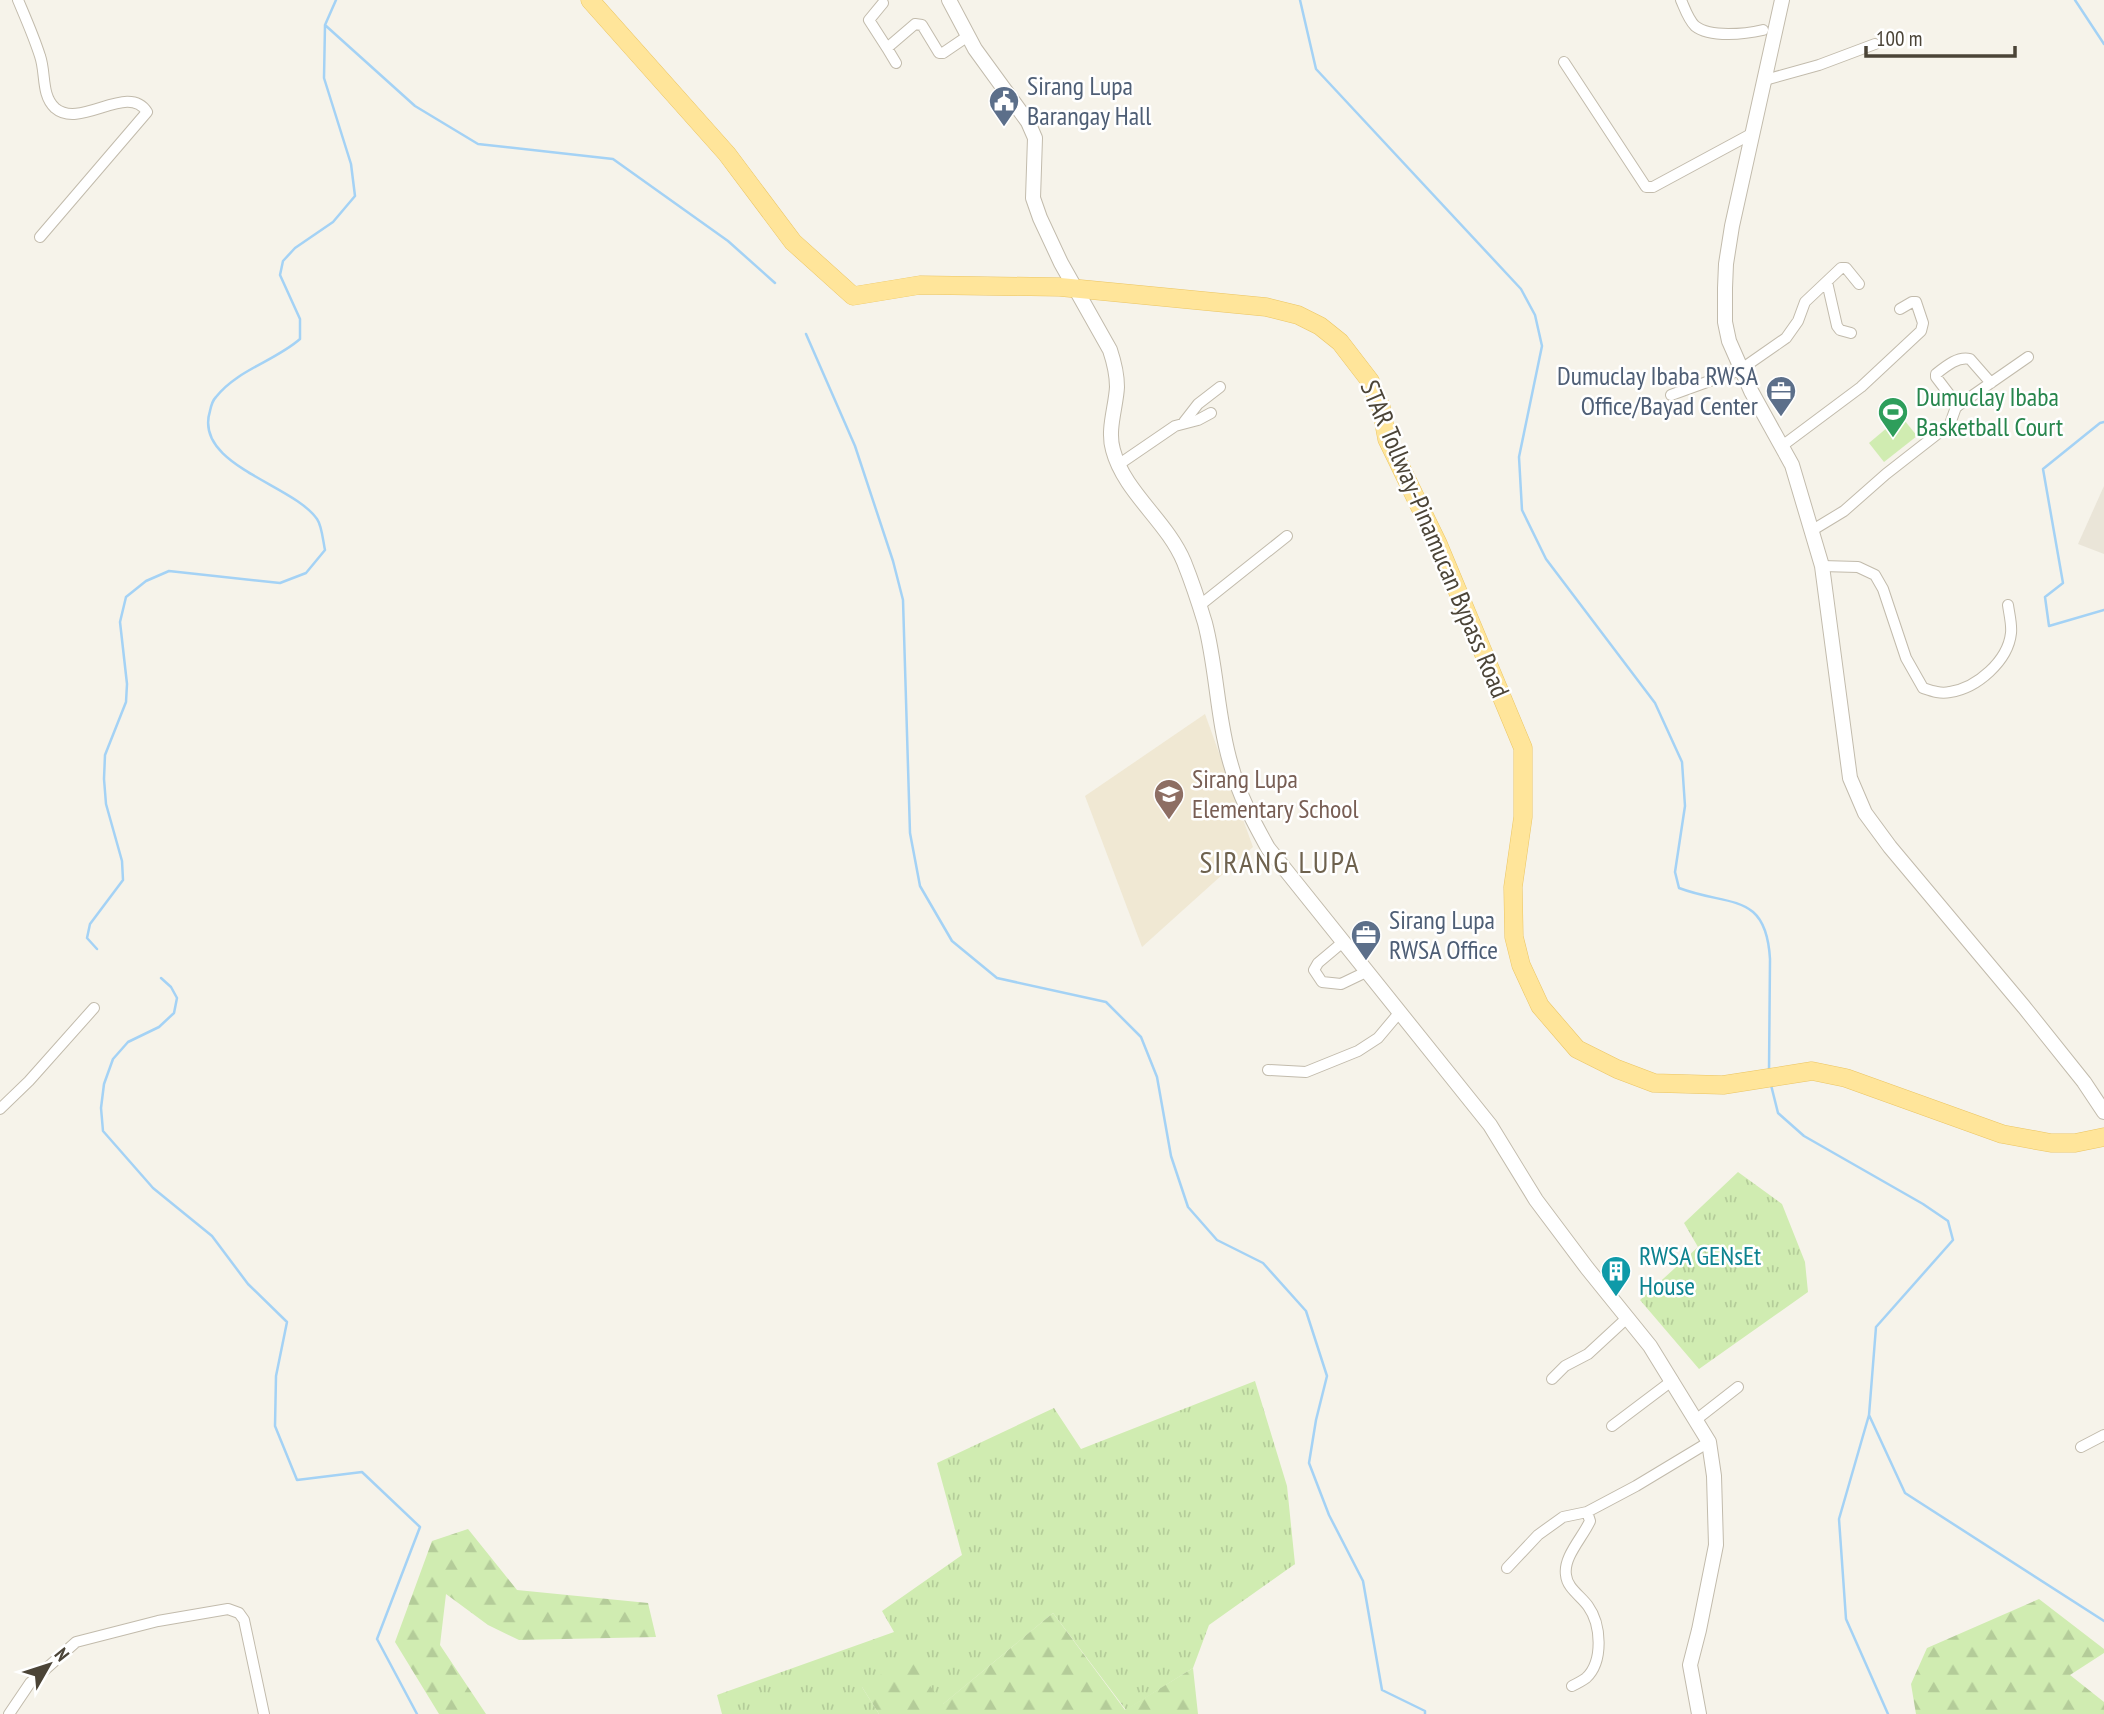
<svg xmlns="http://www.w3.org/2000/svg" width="2104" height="1714" viewBox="0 0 2104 1714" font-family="'PT Sans Narrow',sans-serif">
<defs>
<pattern id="grass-tufts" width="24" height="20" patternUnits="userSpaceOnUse" patternTransform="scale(1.75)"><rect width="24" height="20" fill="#d0ecb1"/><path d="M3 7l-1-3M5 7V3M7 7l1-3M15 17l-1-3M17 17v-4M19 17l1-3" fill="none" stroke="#b4cc99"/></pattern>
<pattern id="forest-firs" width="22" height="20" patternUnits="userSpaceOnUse" patternTransform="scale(1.75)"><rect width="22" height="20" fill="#d0ecb1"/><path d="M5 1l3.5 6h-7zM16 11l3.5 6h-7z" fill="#b4cc99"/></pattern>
</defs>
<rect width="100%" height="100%" fill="#f6f3ea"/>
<path fill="#eae5d8" d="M 2104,486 L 2104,554 L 2078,544 Z"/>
<path fill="#f0e8d3" d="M 1205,714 L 1253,847 L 1142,947 L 1085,796 Z"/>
<path fill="url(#grass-tufts)" d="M 1738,1172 L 1782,1204 L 1805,1262 L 1808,1292 L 1699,1369 L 1640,1300 L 1698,1247 L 1684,1223 Z
M 1255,1381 L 1287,1486 L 1295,1564 L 1209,1625 L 1193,1668 L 1126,1710 L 1053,1613 L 942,1705 L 862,1687 L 879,1714 L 722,1714 L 717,1695 L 894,1632 L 882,1611 L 962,1555 L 937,1463 L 1054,1408 L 1081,1449 Z"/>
<path fill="url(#forest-firs)" d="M 468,1529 L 517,1590 L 648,1603 L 656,1637 L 519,1640 L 488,1625 L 446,1594 L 440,1645 L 486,1714 L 439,1714 L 395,1642 L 432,1541 Z
M 2039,1599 L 2104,1649 L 2104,1653 L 2070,1675 L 2104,1702 L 2104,1714 L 1916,1714 L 1911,1684 L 1927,1648 Z
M 1053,1613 L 1125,1710 L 1193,1668 L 1198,1714 L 879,1714 L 862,1687 L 909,1656 L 943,1704 Z"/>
<path fill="#d0ecb1" d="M 1901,416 L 1917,436 L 1884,462 L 1869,443 Z"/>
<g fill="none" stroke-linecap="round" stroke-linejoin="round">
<path stroke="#a4d2f5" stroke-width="2.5" d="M 1300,0 L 1316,69 L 1521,289 L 1535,315 L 1542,346 L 1519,457 L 1522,510 L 1546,559 L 1655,703 L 1682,762 L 1685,806 L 1675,872 L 1679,888 C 1729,907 1766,891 1770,959 L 1769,1072
M 2075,0 L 2104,44
M 325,25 L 415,106 L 478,144 L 613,159 L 728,241 L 775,283
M 806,334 L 855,446 L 893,561 L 903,600 L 910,833 L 920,886 L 952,941 L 997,978 L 1106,1002 L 1141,1037 L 1157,1077 L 1171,1156 L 1188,1207 L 1217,1240 L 1263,1263 L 1306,1311 L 1327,1376 L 1316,1420 L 1309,1463 L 1329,1515 L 1363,1581 L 1382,1690 L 1425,1711 L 1425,1714
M 2104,422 L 2100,423 L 2043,469 L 2063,583 L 2045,597 L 2049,626 L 2104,610
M 97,949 L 87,938 L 90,924 L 123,880 L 122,861 L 106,804 L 104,779 L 105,755 L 126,702 L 127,684 L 120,622 L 126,597 L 146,581 L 169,571 L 280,583 L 306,573 L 325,550 C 323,541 322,526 317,519 C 293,484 193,465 210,411 C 211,406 212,401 216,397 C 237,370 275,361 300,339 L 300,319 L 280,275 L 283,261 L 295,248 L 333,222 L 355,196 L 351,164 L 324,78 L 325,25 L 336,0
M 161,978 L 171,987 L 177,998 L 174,1013 L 159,1027 L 128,1042 L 113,1059 L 104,1084 L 101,1108 L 103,1131 L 153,1188 L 212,1236 L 248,1284 L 287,1322 L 276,1376 L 275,1426 L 297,1480 L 362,1472 L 420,1527 L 377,1639 L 417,1714
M 1771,1085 L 1778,1113 L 1804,1136 L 1923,1204 L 1948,1221 L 1953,1240 L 1876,1327 L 1869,1415 L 1905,1493 L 2104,1621
M 1869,1415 L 1839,1519 L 1846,1619 L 1888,1714"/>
<g stroke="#c2bbac" stroke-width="12">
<path id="minor" d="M 18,0 C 26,19 34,37 40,56 C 46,73 41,95 55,108 C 80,130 128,82 147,112 L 40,237
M 1681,0 C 1685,9 1688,19 1695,26 C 1710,38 1746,34 1763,30
M 883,3 L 869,20 L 887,48
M 1564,62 L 1646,187 L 1653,187 L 1753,133
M 896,63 L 887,48 L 915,24 L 922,25 L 939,53 L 943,53 L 968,36
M 1765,80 L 1819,65 L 1875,44
M 1827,282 L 1837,326 L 1840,330 L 1851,333
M 1671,395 L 1740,370 L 1786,338 L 1798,321 L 1805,302 L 1841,268 L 1846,268 L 1859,284
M 1958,406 L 1936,377 L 1936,374 C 1946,366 1958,356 1970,359 L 1991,383
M 1184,422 L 1198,404 L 1220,387
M 1782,446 L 1861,387 L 1921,331 L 1923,323 L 1916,302 L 1912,302 L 1900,309
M 1118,465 L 1175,426 L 1198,420 L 1211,413
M 1811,531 L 1844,511 L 1886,474 L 1950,424 L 1956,407 L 2028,357
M 1822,566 L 1858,567 L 1875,575 L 1883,589 L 1906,658 L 1923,688 C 1932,691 1940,694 1950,692 C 1977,688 2008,661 2011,633 C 2012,624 2009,613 2008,605
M 1199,606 L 1287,536
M 1343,942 L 1318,963 L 1314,970 L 1322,982 L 1341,984 L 1366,972
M 1268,1070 L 1306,1072 L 1358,1051 L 1378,1038 L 1399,1013
M 0,1109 L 29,1081 L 94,1008
M 1552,1379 L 1565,1366 L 1588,1354 L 1627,1318
M 1697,1419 L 1738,1387
M 1612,1426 L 1673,1380
M 2081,1447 L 2104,1435
M 1507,1568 L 1538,1535 L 1563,1517 L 1587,1512 L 1636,1486 L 1709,1442
M 1572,1686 C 1576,1684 1582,1681 1586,1678 C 1604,1661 1601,1624 1588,1606 C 1581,1596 1567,1588 1566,1575 C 1563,1557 1583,1537 1590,1521 L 1587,1512
M 9,1714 L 30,1683 L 76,1642 L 158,1621 L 228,1609 L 239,1613 L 244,1620 L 264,1714"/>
</g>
<g stroke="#c2bbac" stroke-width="16">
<path id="tertiary" d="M 949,0 L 975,49 L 1028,122 L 1035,138 L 1033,198 L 1040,218 L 1061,263 L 1110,350 C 1114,362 1117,374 1117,387 C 1116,407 1107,430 1113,450 C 1124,492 1167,521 1184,562 C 1192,582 1199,603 1205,623 C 1217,669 1217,719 1231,765 C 1239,795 1253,821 1268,848 L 1490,1125 L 1536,1200 L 1587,1268 L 1650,1346 L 1709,1442 L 1714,1476 L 1716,1545 L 1699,1630 L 1690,1665 L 1699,1714
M 1782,0 L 1732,226 L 1726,264 L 1725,288 L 1725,322 L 1729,341 L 1751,391 L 1792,465 L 1822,566 L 1850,778 L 1865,813 L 1890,847 L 2024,1007 L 2084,1082 L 2104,1112"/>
</g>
<g stroke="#ebc563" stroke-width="19">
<path id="primary" d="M 590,0 L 727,154 L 793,242 L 853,296 L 920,285 L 1060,287 L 1266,307 L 1298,315 L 1320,326 L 1340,342 L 1370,381 L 1381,407 L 1387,439 L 1438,544 L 1523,748 L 1523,817 L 1513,887 L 1514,937 L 1521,965 L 1540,1006 L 1577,1049 L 1617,1069 L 1654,1083 L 1723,1085 L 1812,1071 L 1846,1078 L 2002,1134 L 2051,1143 L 2075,1143 L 2104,1137"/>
</g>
<use href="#minor" stroke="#fff" stroke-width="10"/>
<use href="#tertiary" stroke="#fff" stroke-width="14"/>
<use href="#primary" stroke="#ffe59a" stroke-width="18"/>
</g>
<defs>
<g id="civic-pin" transform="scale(1.575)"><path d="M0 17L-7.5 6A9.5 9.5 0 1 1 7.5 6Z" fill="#5c6f8a" stroke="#fff"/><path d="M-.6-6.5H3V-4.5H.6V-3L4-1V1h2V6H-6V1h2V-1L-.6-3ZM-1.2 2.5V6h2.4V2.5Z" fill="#fff"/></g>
<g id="office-pin" transform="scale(1.575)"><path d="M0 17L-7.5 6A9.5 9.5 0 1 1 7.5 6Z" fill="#5c6f8a" stroke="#fff"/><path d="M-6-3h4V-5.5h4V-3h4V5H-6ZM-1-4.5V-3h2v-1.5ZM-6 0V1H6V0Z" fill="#fff"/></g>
<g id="stadium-pin" transform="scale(1.575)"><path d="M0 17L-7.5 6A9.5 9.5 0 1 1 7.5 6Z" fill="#2e9e5b" stroke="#fff"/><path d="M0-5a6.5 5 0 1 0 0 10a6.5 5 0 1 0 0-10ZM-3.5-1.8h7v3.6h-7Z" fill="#fff"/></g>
<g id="school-pin" transform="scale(1.575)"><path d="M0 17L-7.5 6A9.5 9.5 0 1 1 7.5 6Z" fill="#8d6e63" stroke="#fff"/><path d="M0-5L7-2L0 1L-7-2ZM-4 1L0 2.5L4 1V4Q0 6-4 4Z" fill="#fff"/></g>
<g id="building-pin" transform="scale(1.575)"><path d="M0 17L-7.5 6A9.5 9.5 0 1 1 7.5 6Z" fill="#0f9aa8" stroke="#fff"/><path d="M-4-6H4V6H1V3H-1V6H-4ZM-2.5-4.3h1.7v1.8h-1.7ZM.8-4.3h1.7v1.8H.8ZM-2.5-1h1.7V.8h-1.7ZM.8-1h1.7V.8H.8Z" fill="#fff"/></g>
</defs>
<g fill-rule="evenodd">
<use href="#civic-pin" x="1004" y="101"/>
<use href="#office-pin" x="1781" y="391"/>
<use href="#stadium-pin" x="1893" y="412"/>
<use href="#school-pin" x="1169" y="794"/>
<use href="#office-pin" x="1366" y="935"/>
<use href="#building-pin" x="1616" y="1271"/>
</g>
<g text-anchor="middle" stroke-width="5" stroke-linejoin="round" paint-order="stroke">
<g font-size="26" fill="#4e5e75" stroke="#fff" text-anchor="start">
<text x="1027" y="95">Sirang Lupa<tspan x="1027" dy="30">Barangay Hall</tspan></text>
<text x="1758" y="385" text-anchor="end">Dumuclay Ibaba RWSA<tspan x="1758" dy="30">Office/Bayad Center</tspan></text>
<text x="1389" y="929">Sirang Lupa<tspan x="1389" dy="30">RWSA Office</tspan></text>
</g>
<g font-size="26" fill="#27864d" stroke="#fff" text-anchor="start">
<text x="1916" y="406">Dumuclay Ibaba<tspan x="1916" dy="30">Basketball Court</tspan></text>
</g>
<g font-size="26" fill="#4b4437" stroke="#fff">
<text transform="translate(1435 539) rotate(67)" y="9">STAR Tollway-Pinamucan Bypass Road</text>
</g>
<g font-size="26" fill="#785e54" stroke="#fff" text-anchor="start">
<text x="1192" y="788">Sirang Lupa<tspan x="1192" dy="30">Elementary School</tspan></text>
</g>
<g font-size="26" fill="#0d838f" stroke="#fff" text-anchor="start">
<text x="1639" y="1265">RWSA GENsEt<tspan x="1639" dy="30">House</tspan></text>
</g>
<g font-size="30" letter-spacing="2" fill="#6e624e" stroke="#fff">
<text x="1280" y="873">SIRANG LUPA</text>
</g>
</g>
<g transform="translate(49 1665) rotate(51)" stroke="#ffffff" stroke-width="5" paint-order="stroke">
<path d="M0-5L12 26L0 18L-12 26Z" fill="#4b4437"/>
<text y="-10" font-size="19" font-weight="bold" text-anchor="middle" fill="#4b4437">N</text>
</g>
<path d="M1866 46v10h149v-10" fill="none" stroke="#4b4437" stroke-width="3.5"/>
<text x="1876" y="46" font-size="21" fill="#4b4437" stroke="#ffffff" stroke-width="5" paint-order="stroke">100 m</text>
</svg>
